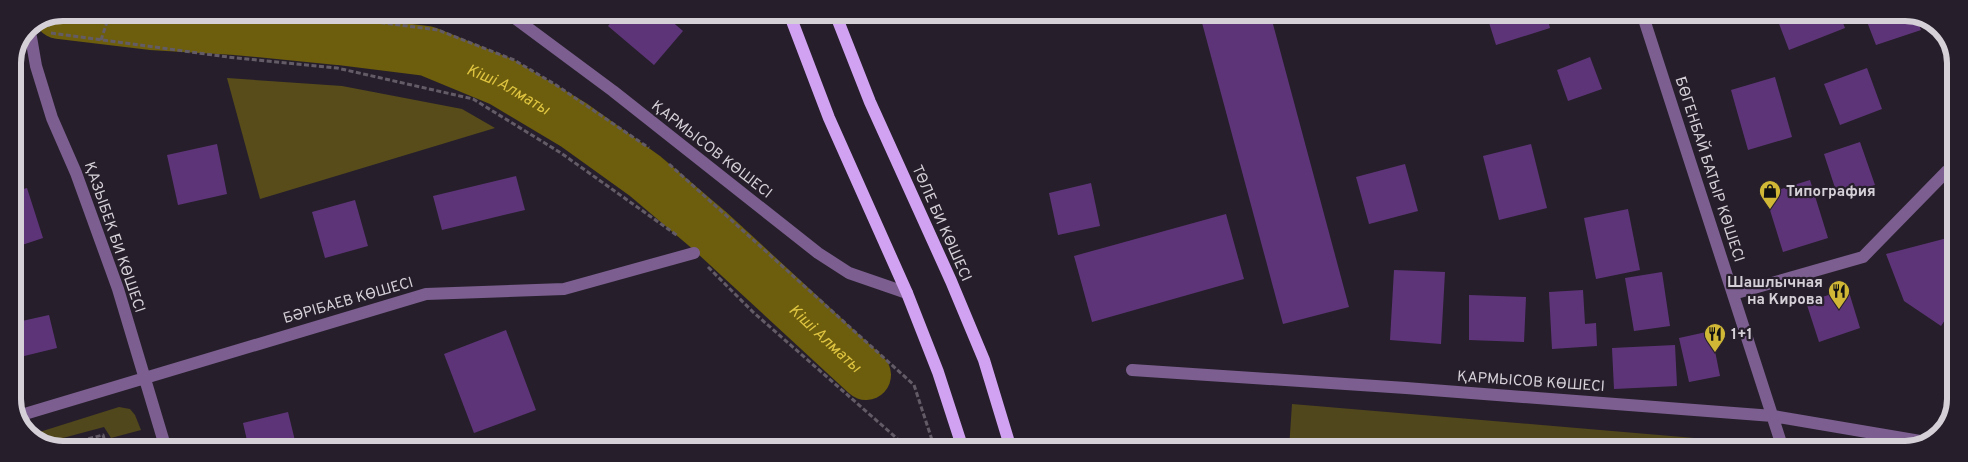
<svg xmlns="http://www.w3.org/2000/svg" width="1968" height="462" viewBox="0 0 1968 462" font-family="Overpass,sans-serif">
<rect width="100%" height="100%" fill="#261f2b"/>
<path fill="#51471c" d="M 1292,404 L 1694,438 L 1695,449 L 1289,449 Z
M 119,407 L 130,409 L 135,415 L 141,430 L 111,438 L 104,427 L 44,443 L 30,435 Z"/>
<path fill="#584d1a" d="M 227,78 L 342,86 L 462,109 L 495,128 L 260,199 Z"/>
<g fill="none" stroke-linecap="round" stroke-linejoin="round">
<path stroke="#6d5e0d" stroke-width="50" id="s1" d="M 59,14 L 151,25 L 236,30 L 339,40 L 427,51 L 502,82 L 574,125 L 645,176 L 710,231 L 866,375"/>
</g>
<path fill="#5e3479" d="M 619,13 L 662,13 L 683,31 L 654,65 L 608,26 Z
M 1221,13 L 1270,13 L 1349,307 L 1283,324 L 1201,19 Z
M 1486,13 L 1546,13 L 1550,28 L 1496,45 Z
M 1775,13 L 1839,13 L 1845,28 L 1789,50 Z
M 1864,14 L 1915,14 L 1921,30 L 1876,45 Z
M 1590,57 L 1602,89 L 1568,101 L 1557,70 Z
M 1867,68 L 1882,109 L 1840,125 L 1824,84 Z
M 1775,77 L 1792,137 L 1748,150 L 1731,90 Z
M 13,124 L 20,147 L 13,149 Z
M 1860,142 L 1875,185 L 1838,197 L 1824,154 Z
M 217,144 L 227,194 L 178,205 L 167,155 Z
M 1531,144 L 1547,208 L 1499,220 L 1483,156 Z
M 1405,164 L 1418,211 L 1369,224 L 1356,177 Z
M 516,176 L 525,210 L 442,230 L 433,196 Z
M 1810,180 L 1828,238 L 1783,252 L 1765,194 Z
M 1091,183 L 1100,226 L 1058,235 L 1049,193 Z
M 27,188 L 43,238 L 13,248 L 13,192 Z
M 355,200 L 368,246 L 325,258 L 312,212 Z
M 1628,209 L 1640,270 L 1596,279 L 1584,218 Z
M 1226,214 L 1244,279 L 1092,322 L 1074,256 Z
M 1955,236 L 1955,305 L 1941,326 L 1904,301 L 1886,254 Z
M 1394,270 L 1445,272 L 1441,344 L 1390,340 Z
M 1662,272 L 1670,326 L 1634,331 L 1625,278 Z
M 1848,289 L 1860,328 L 1819,342 L 1806,302 Z
M 1583,290 L 1585,324 L 1596,323 L 1597,346 L 1552,349 L 1549,292 Z
M 1469,295 L 1526,297 L 1524,342 L 1469,340 Z
M 49,315 L 57,348 L 16,358 L 13,344 L 13,323 Z
M 506,330 L 536,410 L 474,433 L 444,354 Z
M 1711,331 L 1720,376 L 1689,382 L 1679,338 Z
M 1675,345 L 1677,386 L 1614,389 L 1612,348 Z
M 288,412 L 297,449 L 249,449 L 243,423 Z"/>
<g fill="none" stroke-linecap="round" stroke-linejoin="round">
<path stroke="#635c67" stroke-width="3" stroke-dasharray="5 2.5" stroke-linecap="butt" d="M 306,13 L 438,30 L 514,60 L 556,85 L 649,148
M 48,27 L 50,18
M 51,33 L 228,57 L 337,68 L 473,99 L 561,153 L 678,236
M 101,40 L 110,13
M 669,164 L 914,385 L 935,449
M 708,267 L 753,312 L 909,449
M 52,448 L 103,435 L 107,448
M 119,449 L 145,443"/>
<path stroke="#7c5f90" stroke-width="12" d="M 508,13 L 613,91 L 818,253 L 849,273 L 907,293
M 1642,13 L 1783,449
M 31,37 L 36,66 L 52,118 L 76,173 L 118,289 L 166,449
M 1733,294 L 1863,257 L 1947,171
M 1132,370 L 1406,388 L 1773,416 L 1926,442
M 18,416 L 426,294 L 564,289 L 694,253"/>
<path stroke="#d1a2f2" stroke-width="12" d="M 789,13 L 829,118 L 907,293 L 938,372 L 963,449
M 835,13 L 870,102 L 951,281 L 984,360 L 1011,449"/>
</g>
<defs>
<g id="shop-pin" transform="scale(1.125)"><path d="M0 17L-7.5 6A9.5 9.5 0 1 1 7.5 6Z" fill="#d1b736" stroke="#261f2b"/><path d="M-5-2.5h2.3a2.7 3.5 0 0 1 5.4 0H5L5.5 6h-11ZM-1.5-2.5h3a1.5 2.3 0 0 0-3 0Z" fill="#111"/></g>
<g id="restaurant-pin" transform="scale(1.125)"><path d="M0 17L-7.5 6A9.5 9.5 0 1 1 7.5 6Z" fill="#d1b736" stroke="#261f2b"/><path d="M-5-6h1v4h1v-4h1v4h1v-4h1v5L-1.5 .5V6h-2V.5L-5-1ZM5-6V6H3V1.5H1.5Q1.5-4 5-6Z" fill="#111"/></g>
</defs>
<g fill-rule="evenodd">
<use href="#shop-pin" x="1770" y="191"/>
<use href="#restaurant-pin" x="1839" y="291"/>
<use href="#restaurant-pin" x="1715" y="334"/>
</g>
<g text-anchor="middle" stroke-width="4.5" stroke-linejoin="round" paint-order="stroke">
<g font-size="15" fill="#d5d0d8" stroke="#261f2b">
<text transform="translate(712 149) rotate(38)" y="5">ҚАРМЫСОВ КӨШЕСІ</text>
<text transform="translate(1710 169) rotate(72)" y="5">БӨГЕНБАЙ БАТЫР КӨШЕСІ</text>
<text transform="translate(942 223) rotate(66)" y="5">ТӨЛЕ БИ КӨШЕСІ</text>
<text transform="translate(115 237) rotate(71)" y="5">ҚАЗЫБЕК БИ КӨШЕСІ</text>
<text transform="translate(348 300) rotate(-16)" y="5">БӘРІБАЕВ КӨШЕСІ</text>
<text transform="translate(1531 381) rotate(4)" y="5">ҚАРМЫСОВ КӨШЕСІ</text>
</g>
<g font-size="15" font-weight="bold" fill="#d5d0d8" stroke="#261f2b" text-anchor="start">
<text x="1786" y="196">Типография</text>
<text x="1823" y="287" text-anchor="end">Шашлычная<tspan x="1823" dy="17">на Кирова</tspan></text>
<text x="1731" y="339">1+1</text>
</g>
<g font-size="16" font-style="italic" fill="#dfc540" stroke="#261f2b">
<text dy="6" stroke="none"><textPath href="#s1" startOffset="460">Кіші Алматы</textPath></text>
<text dy="6" stroke="none"><textPath href="#s1" startOffset="865">Кіші Алматы</textPath></text>
</g>
</g>
<path d="M0 0H1968V462H0ZM63 21H1905A42 42 0 0 1 1947 63V399A42 42 0 0 1 1905 441H63A42 42 0 0 1 21 399V63A42 42 0 0 1 63 21Z" fill="#261f2b" fill-rule="evenodd"/>
<path fill="none" stroke="#d5d0d8" stroke-width="6" d="M63 21H1905A42 42 0 0 1 1947 63V399A42 42 0 0 1 1905 441H63A42 42 0 0 1 21 399V63A42 42 0 0 1 63 21Z"/>
</svg>
